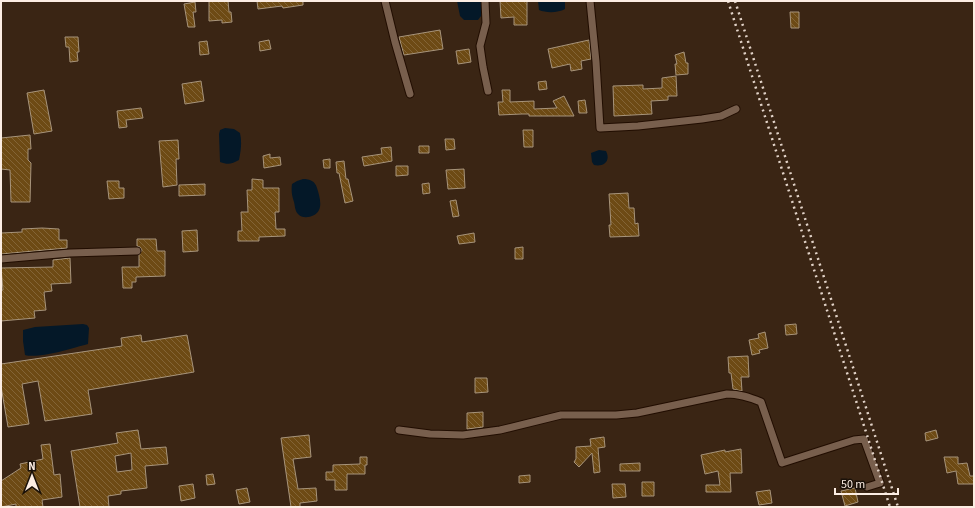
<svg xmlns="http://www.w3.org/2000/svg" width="975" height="508" viewBox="0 0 975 508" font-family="'Source Sans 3',sans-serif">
<defs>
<pattern id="building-back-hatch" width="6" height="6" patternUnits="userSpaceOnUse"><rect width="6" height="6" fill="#6d4a14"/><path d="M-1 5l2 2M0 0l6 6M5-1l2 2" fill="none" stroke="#836436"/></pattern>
</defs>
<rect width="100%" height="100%" fill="#3a2514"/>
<path fill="#041828" d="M 457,1 L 481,1 L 481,16 L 478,20 L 464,20 L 460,16 Z
M 538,1 L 565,1 L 565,9 C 558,13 546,13 539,10 Z
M 225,128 L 234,129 L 240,133 C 242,142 241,150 239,160 C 232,164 228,165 220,162 L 219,134 L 220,130 Z
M 599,150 L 606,151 C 611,161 604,167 594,165 L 592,162 L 591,153 Z
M 303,179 C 310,179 315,181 317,188 C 319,194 322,204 319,210 C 316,217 303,220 298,214 C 295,211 295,206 294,202 C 292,196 291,191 292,184 L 297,181 Z
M 83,324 L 87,325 L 89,328 L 88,344 C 73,348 39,359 25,355 L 23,341 L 23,330 L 35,327 Z"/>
<path fill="url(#building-back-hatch)" stroke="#a7947b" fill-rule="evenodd" d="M 209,1 L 228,1 L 229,12 L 231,12 L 232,22 L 222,23 L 222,20 L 209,21 Z
M 257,1 L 303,1 L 303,5 L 283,8 L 282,6 L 258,9 Z
M 500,1 L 527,1 L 527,25 L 514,25 L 514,17 L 501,18 Z
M 195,2 L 196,12 L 193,12 L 195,27 L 188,27 L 184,4 Z
M 790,12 L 799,12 L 799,28 L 791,28 Z
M 440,30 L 443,49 L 404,55 L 399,37 Z
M 65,37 L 78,37 L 79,52 L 77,52 L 78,61 L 70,62 L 69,47 L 66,47 Z
M 269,40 L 271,49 L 260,51 L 259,42 Z
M 589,40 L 591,59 L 581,61 L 582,69 L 571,71 L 570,64 L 552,68 L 548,49 Z
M 207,41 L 209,54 L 200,55 L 199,42 Z
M 469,49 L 471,62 L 458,64 L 456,51 Z
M 684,52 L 686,63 L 688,63 L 688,74 L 676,75 L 675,64 L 677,64 L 675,55 Z
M 676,76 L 677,96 L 668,96 L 668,100 L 651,101 L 652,114 L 614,116 L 613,86 L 643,85 L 643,89 L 662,88 L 662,78 Z
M 201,81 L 204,101 L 185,104 L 182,84 Z
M 546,81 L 547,89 L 539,90 L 538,82 Z
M 44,90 L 52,131 L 34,134 L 27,93 Z
M 502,90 L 510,90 L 510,102 L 534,101 L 534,109 L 557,108 L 553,101 L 564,96 L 574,116 L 529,116 L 529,114 L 522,114 L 499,115 L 498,102 L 503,102 Z
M 585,100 L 587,113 L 579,113 L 578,101 Z
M 141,108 L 143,118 L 126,120 L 127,127 L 119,128 L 117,111 Z
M 523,130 L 533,130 L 533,147 L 524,147 Z
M 30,135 L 31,149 L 28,149 L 28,160 L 31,163 L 30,202 L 11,202 L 10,170 L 1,169 L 1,138 Z
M 445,139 L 454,139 L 455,149 L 446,150 Z
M 178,140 L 179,159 L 176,159 L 177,185 L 163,187 L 159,141 Z
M 419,146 L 429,146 L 429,153 L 419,153 Z
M 391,147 L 392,161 L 364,166 L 362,157 L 382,154 L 381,148 Z
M 270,154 L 270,158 L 280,157 L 281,165 L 264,168 L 263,156 Z
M 330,159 L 330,168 L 324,168 L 323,160 Z
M 344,161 L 346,179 L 348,179 L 353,201 L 345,203 L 339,173 L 337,173 L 336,162 Z
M 396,166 L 408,166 L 408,175 L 396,176 Z
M 464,169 L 465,188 L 448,189 L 446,170 Z
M 252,179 L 263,180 L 263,188 L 279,188 L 279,212 L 275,212 L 276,229 L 285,229 L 285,236 L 259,237 L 259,241 L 238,241 L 238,231 L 242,231 L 241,212 L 248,212 L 247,190 L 252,190 Z
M 107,181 L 119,181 L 119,188 L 124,188 L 124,198 L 109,199 Z
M 429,183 L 430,193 L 423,194 L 422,184 Z
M 205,184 L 205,195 L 179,196 L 179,185 Z
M 628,193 L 629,208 L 634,208 L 635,224 L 638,223 L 639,236 L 610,237 L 609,225 L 611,225 L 609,194 Z
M 456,200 L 459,216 L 453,217 L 450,201 Z
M 42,228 L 59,229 L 59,240 L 67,240 L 67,248 L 1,254 L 1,233 L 22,232 L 22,229 Z
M 197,230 L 198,251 L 183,252 L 182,231 Z
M 474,233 L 475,242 L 459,244 L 457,236 Z
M 137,239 L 156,239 L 157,251 L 165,251 L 165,276 L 136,277 L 136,282 L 132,282 L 132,288 L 123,288 L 122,267 L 139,267 L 139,255 L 142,250 L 140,247 L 137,246 Z
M 523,247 L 523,259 L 515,259 L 515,248 Z
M 70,258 L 71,283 L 51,284 L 52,291 L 44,292 L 46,310 L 34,311 L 35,318 L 1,321 L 1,290 L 3,290 L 1,268 L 53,267 L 53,260 Z
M 796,324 L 797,334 L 786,335 L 785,325 Z
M 765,332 L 768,348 L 759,350 L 760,353 L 752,355 L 749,340 L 759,338 L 758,334 Z
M 141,335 L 142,342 L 187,335 L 194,372 L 88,390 L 92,414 L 45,421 L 38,381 L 22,384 L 29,424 L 8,427 L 1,386 L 1,364 L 122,346 L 121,338 Z
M 748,356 L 749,377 L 741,377 L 742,391 L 733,389 L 731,373 L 729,373 L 728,357 Z
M 475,378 L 487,378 L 488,392 L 475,393 Z
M 483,412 L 483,427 L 467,429 L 467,413 Z
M 138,430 L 141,449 L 166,447 L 168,464 L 145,466 L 147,488 L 121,491 L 121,494 L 108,496 L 109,507 L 80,507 L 71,451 L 118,443 L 116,433 ZM 131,453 L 132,470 L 117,472 L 115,456 Z
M 936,430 L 938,438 L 926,441 L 925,433 Z
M 309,435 L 311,457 L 293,459 L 298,489 L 316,488 L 317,501 L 300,503 L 300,507 L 291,507 L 281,438 Z
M 604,437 L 605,447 L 598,448 L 600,472 L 594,473 L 592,453 L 579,467 L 574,462 L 576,459 L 576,447 L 591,446 L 590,439 Z
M 50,444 L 54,475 L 60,474 L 62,497 L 42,500 L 43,507 L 16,507 L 16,504 L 1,507 L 1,481 L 21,468 L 20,464 L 43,459 L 41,445 Z
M 741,449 L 742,473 L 730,473 L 731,492 L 706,492 L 706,485 L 720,485 L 718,471 L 705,474 L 701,455 L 725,450 L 725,452 Z
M 360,457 L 367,457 L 367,465 L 365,465 L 365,474 L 347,474 L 347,490 L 335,490 L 335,480 L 326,480 L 326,472 L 333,472 L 333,465 L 360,464 Z
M 944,457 L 958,457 L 958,464 L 967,463 L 970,476 L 974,476 L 974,484 L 958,484 L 956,471 L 947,473 Z
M 640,463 L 640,471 L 620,471 L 620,464 Z
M 213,474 L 215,484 L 207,485 L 206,475 Z
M 530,475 L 530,482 L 519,483 L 519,476 Z
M 642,482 L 654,482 L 654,496 L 642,496 Z
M 193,484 L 195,498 L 181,501 L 179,486 Z
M 612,484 L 625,484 L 626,497 L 613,498 Z
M 247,488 L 250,502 L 239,504 L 236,490 Z
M 855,488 L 858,502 L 845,506 L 841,491 Z
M 770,490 L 772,503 L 759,505 L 756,492 Z"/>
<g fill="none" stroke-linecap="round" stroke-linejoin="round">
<g stroke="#210d01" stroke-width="9">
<path id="minor" d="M 385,1 L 395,42 L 410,94
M 485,1 L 486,23 L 480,46 L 483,67 L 488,91
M 590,1 L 596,62 L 600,128 L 638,126 L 702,119 L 721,116 L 736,109
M 1,259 L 70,253 L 137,251
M 399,430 L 430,434 L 463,435 L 500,430 L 561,415 L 616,415 L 637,413 L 727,394 C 740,394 749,397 761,402 L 782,463 L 854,440 L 864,439 L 880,483 L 867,487"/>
</g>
<use href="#minor" stroke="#785f4d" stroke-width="7"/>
<path stroke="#e2d3c8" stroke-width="2.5" stroke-dasharray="2 4" stroke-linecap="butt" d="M 728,1 L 890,507
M 735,1 L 898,507"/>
</g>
<rect width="975" height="508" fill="none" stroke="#fcede3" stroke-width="4"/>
<g transform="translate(32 476)" stroke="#1a1109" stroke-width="3" paint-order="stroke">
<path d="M0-3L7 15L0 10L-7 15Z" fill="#fcede3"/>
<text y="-6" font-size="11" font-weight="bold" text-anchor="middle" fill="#fcede3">N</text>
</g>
<path d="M835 488v6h63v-6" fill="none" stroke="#fcede3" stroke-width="2"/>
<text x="841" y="488" font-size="12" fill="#fcede3" stroke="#1a1109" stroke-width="3" paint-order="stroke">50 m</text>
</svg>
